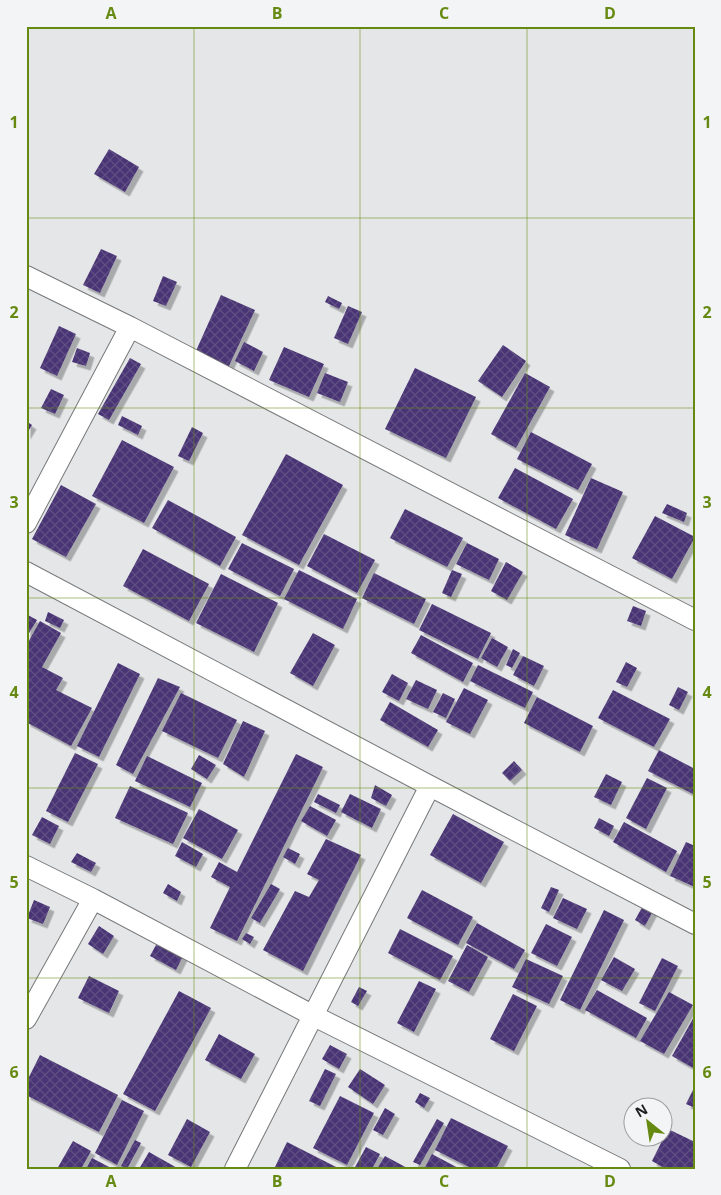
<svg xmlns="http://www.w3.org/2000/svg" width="721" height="1195" viewBox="0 0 721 1195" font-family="'Open Sans',sans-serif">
<defs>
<pattern id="building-cross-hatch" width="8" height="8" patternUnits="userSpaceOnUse" patternTransform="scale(1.25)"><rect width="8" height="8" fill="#483474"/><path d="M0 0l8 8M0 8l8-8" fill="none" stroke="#5f4f82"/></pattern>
<filter id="shadow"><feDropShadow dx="4.5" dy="4.5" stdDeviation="0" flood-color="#0004"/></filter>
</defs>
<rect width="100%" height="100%" fill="#e5e6e8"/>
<path fill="url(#building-cross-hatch)" filter="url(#shadow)" d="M 109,149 L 139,167 L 125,192 L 94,174 Z
M 101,249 L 117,256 L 100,293 L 83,285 Z
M 163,276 L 177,282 L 166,306 L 153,301 Z
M 221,295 L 255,310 L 228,368 L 195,353 Z
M 328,296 L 342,303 L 339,309 L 325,302 Z
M 348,306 L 362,312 L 348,344 L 334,338 Z
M 59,326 L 76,334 L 57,376 L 40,368 Z
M 244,342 L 263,352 L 254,371 L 235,361 Z
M 503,345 L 526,361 L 502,397 L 478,381 Z
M 284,347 L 324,364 L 309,397 L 269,380 Z
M 77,348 L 90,353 L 86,366 L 72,362 Z
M 130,358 L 141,364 L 109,420 L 98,414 Z
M 415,368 L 476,397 L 446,458 L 385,429 Z
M 325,373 L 348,382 L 340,402 L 317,393 Z
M 525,373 L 550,387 L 516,448 L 491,434 Z
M 51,389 L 64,395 L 55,414 L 41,408 Z
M 122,416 L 142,426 L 138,435 L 118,425 Z
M 26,421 L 32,425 L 26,435 Z
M 192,427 L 203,433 L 189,461 L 178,456 Z
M 531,432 L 592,464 L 578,490 L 517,459 Z
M 122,440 L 174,467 L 144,523 L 92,496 Z
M 286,454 L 343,485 L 299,565 L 242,535 Z
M 515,468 L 573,499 L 556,529 L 498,498 Z
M 591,478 L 623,492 L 597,549 L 565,535 Z
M 61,485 L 96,504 L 66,557 L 32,539 Z
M 168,500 L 236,537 L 220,566 L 152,528 Z
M 667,504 L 687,513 L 684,522 L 662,513 Z
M 405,509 L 463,538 L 447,567 L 390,538 Z
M 655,516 L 695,537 L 672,579 L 632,558 Z
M 324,534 L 375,560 L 357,593 L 307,566 Z
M 242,543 L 294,569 L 280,596 L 228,569 Z
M 467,543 L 499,559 L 489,580 L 456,564 Z
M 143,549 L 209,584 L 189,621 L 123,586 Z
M 506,562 L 523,572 L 507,600 L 491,591 Z
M 299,570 L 357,599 L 343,629 L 284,599 Z
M 452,570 L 462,574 L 451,597 L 442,593 Z
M 374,573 L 426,599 L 414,624 L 362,598 Z
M 221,574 L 278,603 L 254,652 L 196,623 Z
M 432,604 L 491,633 L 478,659 L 419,630 Z
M 633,606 L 646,611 L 641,626 L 627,621 Z
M 48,612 L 64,620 L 60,628 L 45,621 Z
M 26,614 L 37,620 L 26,638 Z
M 40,621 L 61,633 L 42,667 L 63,678 L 56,690 L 92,708 L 71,746 L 26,722 L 26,646 Z
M 313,633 L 335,645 L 313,686 L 290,673 Z
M 421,635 L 473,663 L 463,682 L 411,653 Z
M 492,638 L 508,647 L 497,667 L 481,658 Z
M 513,649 L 520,653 L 512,668 L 506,665 Z
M 523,656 L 544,666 L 534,686 L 513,675 Z
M 626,662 L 637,668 L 627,687 L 616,682 Z
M 118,663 L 140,674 L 99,757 L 77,746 Z
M 478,665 L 533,692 L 525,708 L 470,681 Z
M 392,674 L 408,683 L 399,701 L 382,692 Z
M 158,678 L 180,687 L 133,774 L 116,765 Z
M 416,680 L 437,690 L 428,709 L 406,699 Z
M 678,687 L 688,692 L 679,710 L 669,705 Z
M 464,688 L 488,700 L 470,734 L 446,722 Z
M 613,690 L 670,719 L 654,747 L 598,718 Z
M 181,693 L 237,720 L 218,758 L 162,731 Z
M 443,693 L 455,699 L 446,718 L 433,712 Z
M 537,697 L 593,726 L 580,752 L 524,723 Z
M 390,702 L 438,730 L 428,747 L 380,720 Z
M 243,721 L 265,731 L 244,777 L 223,764 Z
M 659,750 L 695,769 L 695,795 L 648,771 Z
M 75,753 L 98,764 L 68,822 L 46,811 Z
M 296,754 L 323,767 L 237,941 L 210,928 L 230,887 L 211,877 L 219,862 L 237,872 Z
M 199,755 L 216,765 L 207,779 L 191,769 Z
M 147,756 L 202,783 L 190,807 L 135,781 Z
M 514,761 L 522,770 L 510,781 L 502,773 Z
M 606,774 L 622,782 L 611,805 L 594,797 Z
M 647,778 L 667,788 L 646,829 L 626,818 Z
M 375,785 L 392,795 L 386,806 L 371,798 Z
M 130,786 L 188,813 L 173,844 L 115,818 Z
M 318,794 L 340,805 L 336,813 L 314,802 Z
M 350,794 L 381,809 L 372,828 L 341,812 Z
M 310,806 L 336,820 L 327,836 L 301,821 Z
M 199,809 L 238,830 L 222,859 L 183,838 Z
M 453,814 L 504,842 L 481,883 L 430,855 Z
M 42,817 L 59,826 L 50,844 L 32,835 Z
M 599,818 L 614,826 L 609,836 L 594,828 Z
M 624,822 L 677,851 L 666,872 L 613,842 Z
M 326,839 L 361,855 L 303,971 L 263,950 L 295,891 L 309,897 L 319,880 L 307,874 Z
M 182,842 L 203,854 L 196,867 L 175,856 Z
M 686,842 L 695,846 L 695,887 L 670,876 Z
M 288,848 L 300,854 L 295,864 L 283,857 Z
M 77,853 L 96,863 L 91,872 L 71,862 Z
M 168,884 L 181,892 L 177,901 L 163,893 Z
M 271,884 L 280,889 L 260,923 L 251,918 Z
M 551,887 L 559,890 L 549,912 L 541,908 Z
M 422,890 L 473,917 L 458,945 L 407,918 Z
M 563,898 L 587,909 L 577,929 L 553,918 Z
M 34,900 L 50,907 L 43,924 L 27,918 Z
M 645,902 L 655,907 L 645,926 L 635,920 Z
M 604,910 L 624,920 L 580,1010 L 560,1000 Z
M 477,923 L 525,950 L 514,969 L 466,943 Z
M 546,924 L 572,937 L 557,966 L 531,953 Z
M 99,926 L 114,936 L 103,954 L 88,944 Z
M 400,929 L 453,956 L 440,980 L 388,953 Z
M 246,933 L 254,937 L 250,944 L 242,939 Z
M 156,945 L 184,954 L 176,970 L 150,956 Z
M 467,945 L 488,957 L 469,992 L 448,981 Z
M 614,957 L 635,969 L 622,991 L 601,980 Z
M 662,958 L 678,966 L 655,1011 L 639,1003 Z
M 526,959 L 563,976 L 549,1004 L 512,987 Z
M 89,976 L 119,991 L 109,1013 L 78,998 Z
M 419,981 L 436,989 L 414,1032 L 397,1023 Z
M 359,987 L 367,991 L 358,1006 L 351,1002 Z
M 597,990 L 647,1018 L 636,1038 L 585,1010 Z
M 179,991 L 211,1008 L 155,1111 L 123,1094 Z
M 669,992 L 693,1005 L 664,1054 L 640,1041 Z
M 513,994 L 537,1006 L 514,1051 L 490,1039 Z
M 695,1015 L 695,1069 L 672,1056 Z
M 219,1034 L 255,1054 L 241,1079 L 205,1060 Z
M 330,1045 L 347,1054 L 339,1069 L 322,1059 Z
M 40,1055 L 118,1095 L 99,1132 L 26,1095 L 26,1083 Z
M 325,1069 L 336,1074 L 320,1106 L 309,1101 Z
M 360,1069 L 385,1085 L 373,1104 L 348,1087 Z
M 695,1086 L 695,1108 L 686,1104 Z
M 420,1093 L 430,1098 L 424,1108 L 415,1102 Z
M 340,1096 L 374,1113 L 347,1165 L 313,1148 Z
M 122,1100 L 144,1111 L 117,1165 L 95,1153 Z
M 385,1108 L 395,1114 L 383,1135 L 373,1130 Z
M 451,1118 L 508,1146 L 496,1169 L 473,1169 L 435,1150 Z
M 187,1119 L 210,1132 L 191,1167 L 168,1155 Z
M 437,1119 L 444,1123 L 420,1165 L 413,1162 Z
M 668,1129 L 695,1142 L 695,1169 L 666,1169 L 652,1161 Z
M 135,1140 L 141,1143 L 127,1169 L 121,1166 Z
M 73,1141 L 91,1151 L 81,1169 L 57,1169 Z
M 287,1142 L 340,1169 L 274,1169 Z
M 366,1147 L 380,1154 L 372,1169 L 357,1169 L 355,1167 Z
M 149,1152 L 179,1169 L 139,1169 Z
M 432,1154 L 460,1169 L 424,1169 Z
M 385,1156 L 409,1169 L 377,1169 Z
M 92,1158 L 113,1169 L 86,1169 Z"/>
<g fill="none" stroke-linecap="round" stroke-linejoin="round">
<g stroke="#777879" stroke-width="22">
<path id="minor" d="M 26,276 L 130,327 L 695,620
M 26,523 L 130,327
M 26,572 L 430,786 L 695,924
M 26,866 L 93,899 L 312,1015 L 620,1169
M 26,1019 L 93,899
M 235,1169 L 430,786"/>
</g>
<use href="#minor" stroke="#fff" stroke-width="20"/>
</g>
<path fill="none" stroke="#668a11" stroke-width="1" stroke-opacity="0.55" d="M 194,26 L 194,1169M 360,26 L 360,1169M 527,26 L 527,1169M 26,218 L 695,218M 26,408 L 695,408M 26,598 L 695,598M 26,788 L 695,788M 26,978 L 695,978"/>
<rect width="721" height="1195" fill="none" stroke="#f3f4f5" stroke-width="55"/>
<g transform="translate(648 1122) rotate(330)"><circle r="24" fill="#f3f4f5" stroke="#9d9e9f"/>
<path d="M0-4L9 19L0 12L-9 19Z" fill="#668a11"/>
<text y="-8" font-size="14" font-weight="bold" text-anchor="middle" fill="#1d1e1e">N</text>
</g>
<rect x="28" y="28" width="666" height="1140" fill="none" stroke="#668a11" stroke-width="2"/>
<g font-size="16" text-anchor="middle" font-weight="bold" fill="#668a11">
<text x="111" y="19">A</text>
<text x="277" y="19">B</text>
<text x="444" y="19">C</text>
<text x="610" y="19">D</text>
<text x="14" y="128">1</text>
<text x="707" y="128">1</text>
<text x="14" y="318">2</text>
<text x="707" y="318">2</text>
<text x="14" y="508">3</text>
<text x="707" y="508">3</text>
<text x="14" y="698">4</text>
<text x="707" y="698">4</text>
<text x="14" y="888">5</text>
<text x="707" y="888">5</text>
<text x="14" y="1078">6</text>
<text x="707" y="1078">6</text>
<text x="111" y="1187">A</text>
<text x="277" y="1187">B</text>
<text x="444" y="1187">C</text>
<text x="610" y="1187">D</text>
</g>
</svg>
